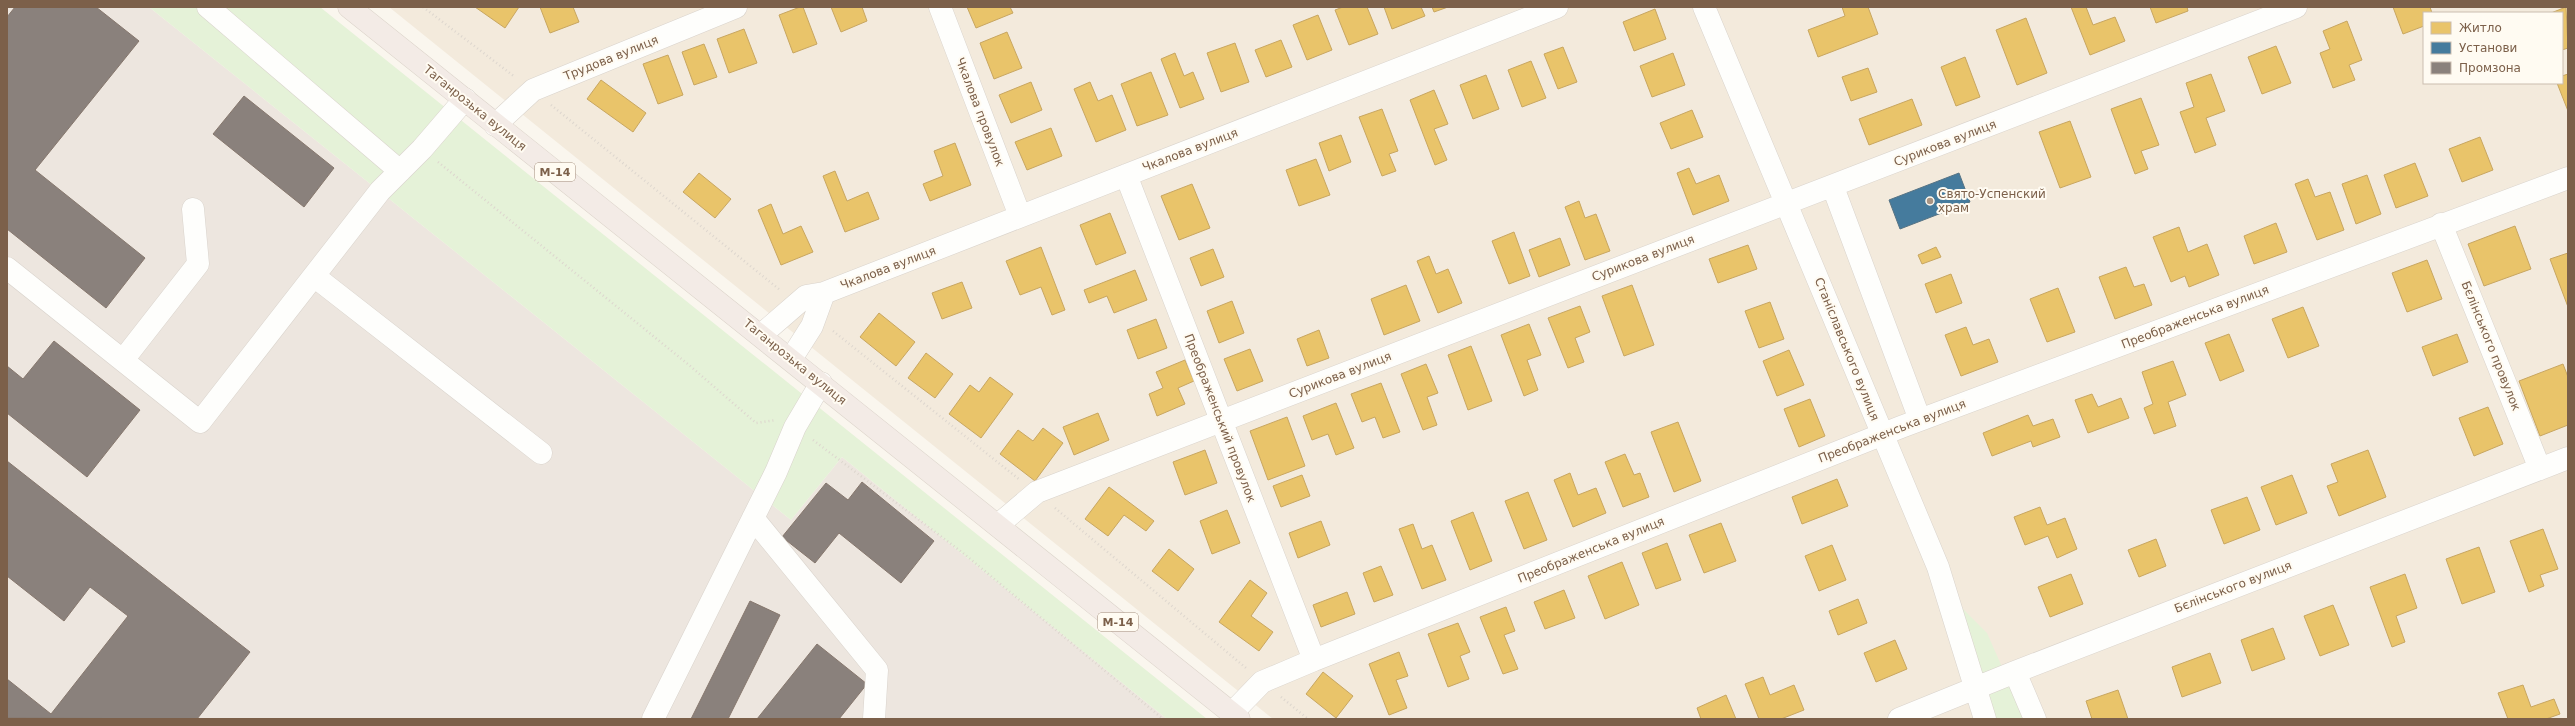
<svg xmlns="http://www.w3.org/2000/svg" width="2575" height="726" viewBox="0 0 2575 726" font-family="'DejaVu Sans',sans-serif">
<rect width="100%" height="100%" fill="#faf6ee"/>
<path fill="#f3eadc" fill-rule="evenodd" d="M 389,7 L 2568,7 L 2568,719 L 1273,719 ZM 2424,13 L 2562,13 L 2562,83 L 2424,83 Z"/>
<path fill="#ede6df" d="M 7,7 L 149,7 L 791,520 L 842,457 L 1167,719 L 7,719 Z"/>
<path fill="#e5f2d8" d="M 149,7 L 320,7 L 1207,719 L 1167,719 L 842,457 L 791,520 Z
M 1931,577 L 1987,633 L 2002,667 L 1971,679 Z
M 2010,684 L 2025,719 L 1986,719 L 1978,696 Z"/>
<path fill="#e9c46a" stroke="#c8a660" d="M 475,7 L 519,7 L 505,28 Z
M 540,7 L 573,7 L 579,22 L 550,33 Z
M 800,7 L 803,7 L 817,44 L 793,53 L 779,15 Z
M 831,7 L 862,7 L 867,21 L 841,32 Z
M 967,7 L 1010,7 L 1013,13 L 976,28 Z
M 1343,7 L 1367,7 L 1378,34 L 1349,45 L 1335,10 Z
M 1384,7 L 1421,7 L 1425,16 L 1392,29 Z
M 1432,7 L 1448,7 L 1434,12 Z
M 1842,7 L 1868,7 L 1878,34 L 1818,57 L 1808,30 L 1845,16 Z
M 2071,7 L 2086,7 L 2093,25 L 2115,17 L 2125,41 L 2090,55 Z
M 2150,7 L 2187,7 L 2188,11 L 2156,23 Z
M 2393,7 L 2430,7 L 2432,13 L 2424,13 L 2424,26 L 2403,34 Z
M 2566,7 L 2568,48 L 2562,50 L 2562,13 L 2551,13 Z
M 1655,9 L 1666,39 L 1634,51 L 1623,22 Z
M 1318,15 L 1332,50 L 1307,60 L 1293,25 Z
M 2026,18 L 2047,73 L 2017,85 L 1996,30 Z
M 2347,21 L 2362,60 L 2349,65 L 2355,80 L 2333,88 L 2320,53 L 2330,49 L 2323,31 Z
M 744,29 L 757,63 L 729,73 L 717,39 Z
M 1007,32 L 1022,68 L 994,79 L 980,43 Z
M 1281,40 L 1292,67 L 1266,77 L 1255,50 Z
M 1235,43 L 1249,82 L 1221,92 L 1207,53 Z
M 704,44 L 717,77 L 694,85 L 682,52 Z
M 2276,46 L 2291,83 L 2262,94 L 2248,57 Z
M 1563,47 L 1577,82 L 1558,89 L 1544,54 Z
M 1175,53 L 1184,76 L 1193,72 L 1204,99 L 1180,108 L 1161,59 Z
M 1673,53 L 1685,85 L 1652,97 L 1640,66 Z
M 668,55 L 683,95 L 658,104 L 643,64 Z
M 1965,57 L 1980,97 L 1956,106 L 1941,67 Z
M 1531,61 L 1546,98 L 1522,107 L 1508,70 Z
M 1868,68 L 1877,92 L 1851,101 L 1842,77 Z
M 1151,72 L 1168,115 L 1137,126 L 1121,84 Z
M 2211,74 L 2225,111 L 2206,118 L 2216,145 L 2195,153 L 2180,112 L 2194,107 L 2186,83 Z
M 2568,74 L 2568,111 L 2557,83 L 2562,83 L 2562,76 Z
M 1486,75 L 1499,109 L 1473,119 L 1460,85 Z
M 601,80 L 646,113 L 633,132 L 587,99 Z
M 1031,82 L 1042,110 L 1011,123 L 999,95 Z
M 1090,82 L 1098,101 L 1112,95 L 1126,130 L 1096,142 L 1074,89 Z
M 1434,90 L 1448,124 L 1434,129 L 1447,160 L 1435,165 L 1410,100 Z
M 2141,98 L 2159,145 L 2141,151 L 2148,169 L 2135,174 L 2111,109 Z
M 1912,99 L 1922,125 L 1869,145 L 1859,119 Z
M 1382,109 L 1398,151 L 1389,154 L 1396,171 L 1382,176 L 1359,117 Z
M 1692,110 L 1703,137 L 1671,149 L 1660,123 Z
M 2070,121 L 2091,177 L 2060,188 L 2039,132 Z
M 1051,128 L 1062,156 L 1027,170 L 1015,142 Z
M 1341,135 L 1351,162 L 1329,171 L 1319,143 Z
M 2480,137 L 2493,170 L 2462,182 L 2449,149 Z
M 955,143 L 971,185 L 930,201 L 923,184 L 943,176 L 934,151 Z
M 1316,159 L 1330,195 L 1299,206 L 1286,170 Z
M 2415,163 L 2428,196 L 2396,208 L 2384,175 Z
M 1689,168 L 1696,184 L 1719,175 L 1729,201 L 1693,215 L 1677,173 Z
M 835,171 L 847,201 L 868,192 L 879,219 L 845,232 L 823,176 Z
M 699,173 L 731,199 L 715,218 L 683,192 Z
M 2367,175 L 2381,214 L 2356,224 L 2342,184 Z
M 2308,179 L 2315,197 L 2330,192 L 2344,230 L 2317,240 L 2295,184 Z
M 1192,184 L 1210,228 L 1179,240 L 1161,196 Z
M 1579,201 L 1585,218 L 1596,214 L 1610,251 L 1585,260 L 1565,207 Z
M 771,204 L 783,234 L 801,226 L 813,252 L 781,265 L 758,210 Z
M 1110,213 L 1126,253 L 1096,265 L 1080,225 Z
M 2276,223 L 2287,252 L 2254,264 L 2244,236 Z
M 2515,226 L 2531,269 L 2484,286 L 2468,244 Z
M 2179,227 L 2188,252 L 2207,244 L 2219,275 L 2189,287 L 2185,276 L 2171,282 L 2153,237 Z
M 1514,232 L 1530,276 L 1509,284 L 1492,241 Z
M 1560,238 L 1570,265 L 1539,277 L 1529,250 Z
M 1748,245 L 1757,269 L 1718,283 L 1709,259 Z
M 1041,247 L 1065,310 L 1052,315 L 1041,287 L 1020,295 L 1006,261 Z
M 1936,247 L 1941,257 L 1922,264 L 1918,255 Z
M 1213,249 L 1224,277 L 1201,286 L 1190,258 Z
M 2568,253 L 2568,307 L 2550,259 Z
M 1429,256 L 1436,274 L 1448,269 L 1462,303 L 1438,313 L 1417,261 Z
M 2427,260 L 2442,299 L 2407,312 L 2392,273 Z
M 2126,267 L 2134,287 L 2144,284 L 2152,305 L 2115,319 L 2099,277 Z
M 1135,270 L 1147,300 L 1114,313 L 1107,296 L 1089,303 L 1084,290 Z
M 1951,274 L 1962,303 L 1936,313 L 1925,284 Z
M 962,282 L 972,308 L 942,319 L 932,293 Z
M 1406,285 L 1420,321 L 1384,335 L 1371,299 Z
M 1632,285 L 1654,345 L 1624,356 L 1602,296 Z
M 2058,288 L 2075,332 L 2047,342 L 2030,299 Z
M 1232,301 L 1244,333 L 1219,343 L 1207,311 Z
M 1770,302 L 1784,339 L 1759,348 L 1745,311 Z
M 1580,306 L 1590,332 L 1575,338 L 1584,362 L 1568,368 L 1548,318 Z
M 2303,307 L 2319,346 L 2288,358 L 2272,319 Z
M 879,313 L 915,342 L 896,366 L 860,337 Z
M 1156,319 L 1167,348 L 1138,359 L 1127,330 Z
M 1529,324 L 1541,355 L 1527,360 L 1538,390 L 1524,396 L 1501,335 Z
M 1966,327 L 1973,345 L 1989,339 L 1998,362 L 1961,376 L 1945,335 Z
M 1319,330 L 1329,358 L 1307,366 L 1297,339 Z
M 2229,334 L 2244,371 L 2220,381 L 2205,343 Z
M 2457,334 L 2468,362 L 2433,376 L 2422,347 Z
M 1471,346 L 1492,401 L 1468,410 L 1448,355 Z
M 1250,349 L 1263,381 L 1237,391 L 1224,359 Z
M 1789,350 L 1804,385 L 1777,396 L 1763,361 Z
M 926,353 L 953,374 L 935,398 L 908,378 Z
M 1185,360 L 1194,381 L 1178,388 L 1185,404 L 1157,416 L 1149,394 L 1163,388 L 1156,372 Z
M 2173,361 L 2186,395 L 2168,402 L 2176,426 L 2154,434 L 2144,408 L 2153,404 L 2142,372 Z
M 1426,364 L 1438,393 L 1427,397 L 1437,425 L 1423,430 L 1401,374 Z
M 2563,364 L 2568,377 L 2568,425 L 2540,436 L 2519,381 Z
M 990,377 L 1013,394 L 981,438 L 949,414 L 970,385 L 979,392 Z
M 1381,383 L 1400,432 L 1383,438 L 1375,417 L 1362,422 L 1351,394 Z
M 2092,394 L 2098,407 L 2121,398 L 2129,418 L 2088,433 L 2075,400 Z
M 1810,399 L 1825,436 L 1799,447 L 1784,409 Z
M 1336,403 L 1354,448 L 1336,455 L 1328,434 L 1312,440 L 1303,416 Z
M 2488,407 L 2503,444 L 2474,456 L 2459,418 Z
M 1098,413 L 1109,440 L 1074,455 L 1063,427 Z
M 2028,415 L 2033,426 L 2053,419 L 2060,437 L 2033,447 L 2031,441 L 1992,456 L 1983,433 Z
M 1287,417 L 1305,466 L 1268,480 L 1250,431 Z
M 1678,422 L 1701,481 L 1674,492 L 1651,432 Z
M 1043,428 L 1063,443 L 1035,481 L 1000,454 L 1018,430 L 1033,441 Z
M 1205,450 L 1217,483 L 1185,495 L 1173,462 Z
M 2368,450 L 2386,497 L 2339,516 L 2327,486 L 2338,482 L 2331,464 Z
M 1625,454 L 1634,475 L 1640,473 L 1649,497 L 1623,507 L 1605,462 Z
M 1570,473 L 1578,495 L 1596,488 L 1606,513 L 1573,527 L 1554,480 Z
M 1302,475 L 1310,496 L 1281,507 L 1273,486 Z
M 2292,475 L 2307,513 L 2276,525 L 2261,487 Z
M 1837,479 L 1848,506 L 1802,524 L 1792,497 Z
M 1109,487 L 1154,521 L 1146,531 L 1124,515 L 1108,536 L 1085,519 Z
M 1528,492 L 1547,540 L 1524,549 L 1505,501 Z
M 2247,497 L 2260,530 L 2224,544 L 2211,510 Z
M 2040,507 L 2047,525 L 2065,518 L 2077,549 L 2057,558 L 2048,536 L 2025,545 L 2014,517 Z
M 1227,510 L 1240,543 L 1212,554 L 1200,521 Z
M 1473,512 L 1492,561 L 1470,570 L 1451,521 Z
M 1321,521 L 1330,545 L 1298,558 L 1289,533 Z
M 1721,523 L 1736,561 L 1704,573 L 1689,535 Z
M 1413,524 L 1422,549 L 1432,545 L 1446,580 L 1422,589 L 1399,529 Z
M 2543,529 L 2558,569 L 2540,575 L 2544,586 L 2529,592 L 2510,541 Z
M 2156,539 L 2166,566 L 2139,577 L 2128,550 Z
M 1667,543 L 1681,580 L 1656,589 L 1642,553 Z
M 1832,545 L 1846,580 L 1819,591 L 1805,556 Z
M 2479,547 L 2495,592 L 2462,604 L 2446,559 Z
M 1169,549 L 1194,569 L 1178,591 L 1152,571 Z
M 1622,562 L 1639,605 L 1605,619 L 1588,576 Z
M 1381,566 L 1393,595 L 1374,602 L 1363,573 Z
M 2071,574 L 2083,604 L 2050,617 L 2038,587 Z
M 2405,574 L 2417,608 L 2396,616 L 2405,642 L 2392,647 L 2370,587 Z
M 1250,580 L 1267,593 L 1251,616 L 1273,632 L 1259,651 L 1219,622 Z
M 1564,590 L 1575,618 L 1545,629 L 1534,602 Z
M 1347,592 L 1355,614 L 1321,627 L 1313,605 Z
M 1858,599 L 1867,623 L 1838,635 L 1829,611 Z
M 2333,605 L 2349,645 L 2320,656 L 2304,616 Z
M 1506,607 L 1515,631 L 1504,635 L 1518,669 L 1503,674 L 1480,617 Z
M 1458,623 L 1470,652 L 1460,656 L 1469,679 L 1448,687 L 1428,634 Z
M 2273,628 L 2285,659 L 2252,671 L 2241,640 Z
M 1895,640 L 1907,669 L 1876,682 L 1864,653 Z
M 1399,652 L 1408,676 L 1396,680 L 1407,708 L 1389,715 L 1369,664 Z
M 2210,653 L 2221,683 L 2182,697 L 2172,667 Z
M 1323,672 L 1353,696 L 1336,718 L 1306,694 Z
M 1763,677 L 1770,695 L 1794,685 L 1804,710 L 1781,719 L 1759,719 L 1745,684 Z
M 2523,685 L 2531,707 L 2554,699 L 2560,714 L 2546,719 L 2508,719 L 2498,693 Z
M 2118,690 L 2128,719 L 2092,719 L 2086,701 Z
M 1726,695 L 1736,719 L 1701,719 L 1697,708 Z"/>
<path fill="#457b9d" stroke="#567384" d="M 1959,173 L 1970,202 L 1900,229 L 1889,200 Z"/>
<path fill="#8a817c" stroke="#86776d" d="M 15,7 L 96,7 L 139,41 L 35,170 L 145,258 L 106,308 L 7,229 L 7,17 Z
M 244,96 L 334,168 L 304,207 L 213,134 Z
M 54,341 L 140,410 L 87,477 L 7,413 L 7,366 L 23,379 Z
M 7,461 L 250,652 L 197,719 L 7,718 L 7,679 L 51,714 L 128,616 L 90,587 L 64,621 L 7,576 Z
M 862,482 L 934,541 L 901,583 L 839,533 L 815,563 L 782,537 L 826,483 L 848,500 Z
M 750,601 L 780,615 L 728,719 L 691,719 Z
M 817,644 L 867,684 L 839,719 L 757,719 Z"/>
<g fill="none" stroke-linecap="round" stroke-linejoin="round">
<g stroke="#d9d3cc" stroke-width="23">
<path id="minor" d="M 208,7 L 400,171
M 940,7 L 1020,216
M 1704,7 L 1938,567 L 1985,719
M 495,125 L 533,90 L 736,7
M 1126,175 L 1314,660
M 1833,187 L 1920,420
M 2441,224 L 2540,469
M 7,268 L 200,422 L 380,191 L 422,149 L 465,99
M 314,276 L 541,453
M 761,335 L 806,296 L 824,293 L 1557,7
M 791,359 L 812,326 L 824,293
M 123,360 L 198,264 L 193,209
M 753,518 L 877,670 L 874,719
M 998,525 L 1037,492 L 2296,7
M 2015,672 L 2035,719
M 1232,713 L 1262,682 L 1314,660 L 1901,427 L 2568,178
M 653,719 L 776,472 L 795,427 L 821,383
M 1899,719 L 2015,672 L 2568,458"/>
</g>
<g stroke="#dbd3ca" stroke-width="23">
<path id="highway" d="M 349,7 L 1239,719"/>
</g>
<path stroke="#ddd6ce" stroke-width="2.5" stroke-dasharray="1 3" stroke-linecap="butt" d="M 423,7 L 515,77
M 551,105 L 780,290
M 438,162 L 689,365 L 756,423 L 776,420
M 833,331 L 1020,480
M 813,440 L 963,553 L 1163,719
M 1055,508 L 1246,668
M 1281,697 L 1308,719"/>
<use href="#minor" stroke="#fefefc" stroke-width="22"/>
<use href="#highway" stroke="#f3ebe6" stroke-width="22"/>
</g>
<circle fill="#a89483" stroke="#fffbf2" stroke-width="1.5" cx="1930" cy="201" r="4"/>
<g text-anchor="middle" stroke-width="4" stroke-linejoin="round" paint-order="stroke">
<g fill="#fffbf2" stroke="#a38e7c" stroke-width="1">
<rect x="535" y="163" width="40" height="18" rx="3"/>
<rect x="1098" y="613" width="40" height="18" rx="3"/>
</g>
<g font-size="11" font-weight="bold" fill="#7c604a">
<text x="555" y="176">М-14</text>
<text x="1118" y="626">М-14</text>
</g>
<g font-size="12" fill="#7c604a" stroke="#fffbf2">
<text transform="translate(611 58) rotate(-22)" y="4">Трудова вулиця</text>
<text transform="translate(475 108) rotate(39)" y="4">Таганрозька вулиця</text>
<text transform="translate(980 112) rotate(69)" y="4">Чкалова провулок</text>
<text transform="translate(1945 143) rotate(-21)" y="4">Сурикова вулиця</text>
<text transform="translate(1190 150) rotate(-21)" y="4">Чкалова вулиця</text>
<text transform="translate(1643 258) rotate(-21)" y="4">Сурикова вулиця</text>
<text transform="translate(888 268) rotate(-21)" y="4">Чкалова вулиця</text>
<text transform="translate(2195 317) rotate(-21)" y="4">Преображенська вулиця</text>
<text transform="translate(2491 346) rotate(68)" y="4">Бєлінського провулок</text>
<text transform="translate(1847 349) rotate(68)" y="4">Станіславського вулиця</text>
<text transform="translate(795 362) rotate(39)" y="4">Таганрозька вулиця</text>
<text transform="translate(1340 375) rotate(-21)" y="4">Сурикова вулиця</text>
<text transform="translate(1220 418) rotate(69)" y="4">Преображенський провулок</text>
<text transform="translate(1892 431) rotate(-21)" y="4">Преображенська вулиця</text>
<text transform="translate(1591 550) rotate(-22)" y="4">Преображенська вулиця</text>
<text transform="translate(2233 587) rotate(-21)" y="4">Бєлінського вулиця</text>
</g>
<g font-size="12" fill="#7c604a" stroke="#fffbf2" text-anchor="start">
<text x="1938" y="198">Свято-Успенский<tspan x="1938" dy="14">храм</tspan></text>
</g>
</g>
<rect width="2575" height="726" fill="none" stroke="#7c604a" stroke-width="16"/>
<rect x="2423" y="12" width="140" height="72" fill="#fffbf2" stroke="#cbbdaf"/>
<rect x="2431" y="22" width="20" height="12" fill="#e9c46a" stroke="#cbbdaf"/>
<text x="2459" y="32" font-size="12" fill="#7c604a">Житло</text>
<rect x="2431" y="42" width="20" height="12" fill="#457b9d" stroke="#cbbdaf"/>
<text x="2459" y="52" font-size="12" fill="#7c604a">Установи</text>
<rect x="2431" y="62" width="20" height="12" fill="#8a817c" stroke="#cbbdaf"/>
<text x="2459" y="72" font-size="12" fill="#7c604a">Промзона</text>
</svg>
